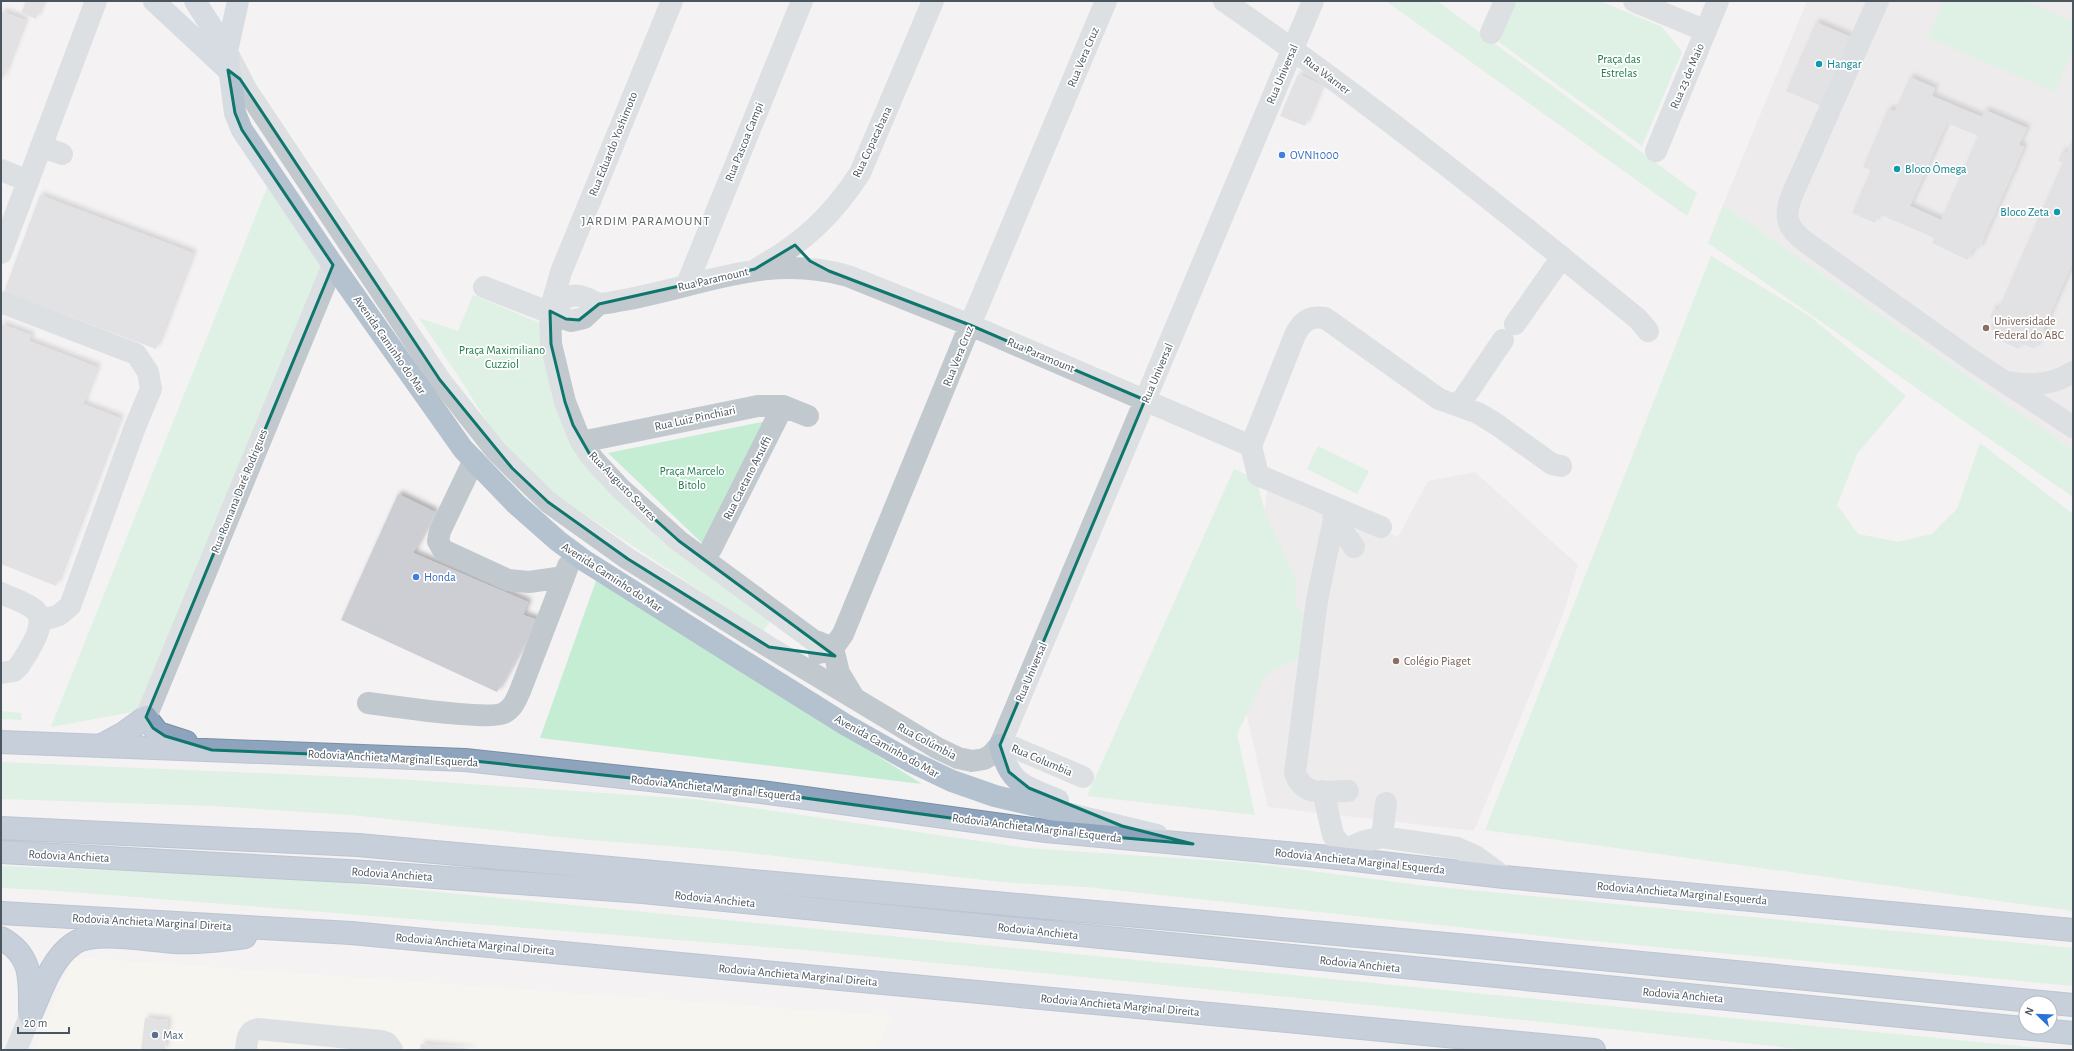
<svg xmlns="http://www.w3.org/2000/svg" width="2074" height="1051" viewBox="0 0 2074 1051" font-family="'Alegreya Sans',sans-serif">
<defs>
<filter id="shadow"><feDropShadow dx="3.5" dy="-3.5" stdDeviation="2" flood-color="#0004"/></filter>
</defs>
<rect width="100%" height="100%" fill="#f4f2f2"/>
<path fill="#fbf8ee" d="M 73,957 L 891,1016 L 876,1050 L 35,1050 Z"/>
<path fill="#e5e3e3" d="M 1807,1 L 2073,1 L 2073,450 L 1723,205 Z
M 1475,472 L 1578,565 L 1562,617 L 1474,831 L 1268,807 L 1244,704 L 1268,481 L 1398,537 L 1428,481 Z"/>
<path fill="#c5edd4" d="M 1386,1 L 1437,1 L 1697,193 L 1687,216 Z
M 1515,1 L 1600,1 L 1662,27 L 1682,52 L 1642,146 L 1499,42 Z
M 1944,1 L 2025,1 L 2073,22 L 2073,50 L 2055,92 L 1928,37 Z
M 270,180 L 324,260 L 138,711 L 51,727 Z
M 1723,205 L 2073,450 L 2073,497 L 1708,243 Z
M 1711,256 L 1808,315 L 1906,396 L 1857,454 L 1837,505 L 1858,534 L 1898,542 L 1932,534 L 1957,509 L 1980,443 L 2073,514 L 2073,911 L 1485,830 Z
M 473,295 L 540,323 L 560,415 L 770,621 L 763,632 L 553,493 L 497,438 L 466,388 L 419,318 L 458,331 Z
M 767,421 L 703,544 L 608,453 Z
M 1318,446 L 1369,471 L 1357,494 L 1307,469 Z
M 1234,469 L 1256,479 L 1266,515 L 1295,578 L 1296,605 L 1306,616 L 1300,657 L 1266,674 L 1237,734 L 1255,815 L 1087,796 Z
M 597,578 L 922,784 L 540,738 Z
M 1,711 L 21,713 L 22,720 L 1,719 Z
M 1,762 L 397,779 L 693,799 L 1026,848 L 1250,863 L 1418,885 L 2073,948 L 2073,986 L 1561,938 L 1086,887 L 1001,882 L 731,851 L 578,839 L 351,815 L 213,806 L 1,799 Z
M 1,866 L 284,877 L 2059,1050 L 1810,1050 L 1514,1019 L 804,950 L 46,890 L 1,888 Z"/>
<path fill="#ccced3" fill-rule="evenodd" filter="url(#shadow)" d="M 26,1 L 43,1 L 36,19 L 21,13 Z
M 1,11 L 25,20 L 1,83 Z
M 1816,22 L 1851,37 L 1821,106 L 1786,91 Z
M 1298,74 L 1322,85 L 1305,126 L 1280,116 Z
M 1910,77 L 1935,88 L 1932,96 L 1982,117 L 1985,110 L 2027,128 L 2019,145 L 2024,147 L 1979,249 L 1974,247 L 1968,260 L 1932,243 L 1934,238 L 1879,214 L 1875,223 L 1852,213 L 1871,170 L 1863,167 L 1888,109 L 1895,111 ZM 1947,123 L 1978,136 L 1941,220 L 1910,206 Z
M 2071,143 L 2073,144 L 2073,262 L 2043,330 L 2048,332 L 2044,341 L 2039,339 L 2035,349 L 2021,343 L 2019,349 L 2001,341 L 2004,335 L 1990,329 L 1994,319 L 1990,317 L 1994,308 L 1998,310 L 2063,162 L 2058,161 L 2063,151 L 2067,153 Z
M 40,195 L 193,253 L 156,349 L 4,292 Z
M 1,324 L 31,335 L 29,341 L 97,367 L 83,404 L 120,418 L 56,586 L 1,564 Z
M 398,494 L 435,512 L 413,553 L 528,602 L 523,615 L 538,620 L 497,692 L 341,620 Z
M 145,1018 L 168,1020 L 165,1050 L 141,1050 Z
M 421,1044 L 471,1049 L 471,1050 L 420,1050 Z"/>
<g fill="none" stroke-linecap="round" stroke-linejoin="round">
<g stroke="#798fa8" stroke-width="24">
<path id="highway" d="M 1,742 L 465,760 L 761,792 L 1046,831 L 1329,857 L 1504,877 L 2073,930
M 100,746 L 124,733 L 146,717 L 158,733 L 186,742
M 1,828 L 358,845 L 1468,946 L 2073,1005
M 1,852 L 365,872 L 643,892 L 2073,1033
M 1,913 L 351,933 L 1594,1050
M 1,938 C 33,956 30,979 30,1011
M 30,1016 C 41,992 51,959 73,944 C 93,929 150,941 175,942 C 199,943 222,940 245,937"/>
</g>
<path stroke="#c1c9cf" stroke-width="22" d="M 672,1 L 561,272 L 550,311 L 551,344 L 565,402 L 581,442 L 594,460 L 621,489 L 679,541 L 813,640 L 833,648 L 839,673 L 853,696
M 1224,1 C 1367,100 1503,209 1638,319 L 1648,331
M 1634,1 L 1706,31
M 1878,1 L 1792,195 C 1783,218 1787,228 1807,243 L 1973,361 L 2073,427
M 1491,33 L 1505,1
M 229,56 L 246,89 L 440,380 L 496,451 L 548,502 L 628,559 L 769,647 L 937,748 L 958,758 L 972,761 L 984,759 L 991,755 L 1000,745 L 1313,1
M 41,146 L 62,154
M 1656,151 L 1718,1
M 1,170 L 28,181
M 1,253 L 96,1
M 758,268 C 803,243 832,216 860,173 L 933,1
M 687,284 L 802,1
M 484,287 L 571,321 L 584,318 L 599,304
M 1,302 L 136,354 L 148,372 L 151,389 L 135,427 L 70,606 L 59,615 L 40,621
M 550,311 C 560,300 571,291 586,298 C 590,299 593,302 597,303 C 603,305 612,302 618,301 C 698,288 765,252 848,276 L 970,325 L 1251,446
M 1515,324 L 1562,257
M 2008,382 C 2032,387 2053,385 2073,372
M 1459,405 L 1503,340
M 581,442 L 758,406 L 783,406 L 808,416
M 474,460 L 440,531 L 438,541 L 443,550 L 508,580 L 529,582 L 564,577 L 568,566
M 1332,506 L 1334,519 L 1317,600 L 1295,773 C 1304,798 1325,791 1348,791
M 1334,519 L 1354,547
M 1381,527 L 1258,475 L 1251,446 L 1295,335 C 1302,321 1309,316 1325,318 L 1439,399 L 1478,413 L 1496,424 L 1552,464 L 1561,466
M 711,549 L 783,406
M 1,593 C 11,598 26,602 35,610 C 49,624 27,653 19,666 L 14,671 L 1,673
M 819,653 L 833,648 L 843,634 L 970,325 L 1106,1
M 368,703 C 392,706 488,721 504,713 C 513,708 516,700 520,691 L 564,577
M 146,717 L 333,265
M 1001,742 L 1083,777
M 1323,791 L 1333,835 L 1344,850
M 1382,837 L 1386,803
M 1329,857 L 1362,842 L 1382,837 L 1457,848 L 1475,856 L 1504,877
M 16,1050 L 30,1016
M 246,1050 C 247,1040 247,1031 258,1029 L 381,1041 L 387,1043 L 392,1050"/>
<path stroke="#b4c1ce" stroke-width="22" d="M 154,1 L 228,70
M 195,1 L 227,51
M 238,1 L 227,51 L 235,113 L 242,130 L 333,265 L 463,449 L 516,504 L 558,541 L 585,561 L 734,655 L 846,725 L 910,761 L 952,781 L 995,796 L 1157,835
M 1000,745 C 1009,784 1024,786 1058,800"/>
<use href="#highway" stroke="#8ea4bc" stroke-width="22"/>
</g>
<path d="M0 0H2074V1051H0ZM 228,70 L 240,79 L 440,380 L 512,468 L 548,502 L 628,559 L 769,647 L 835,656 L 679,541 L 621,489 L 589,453 L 573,425 L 565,402 L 551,344 L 550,311 L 566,319 L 579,320 L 599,304 L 755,269 L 795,245 L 810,261 L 829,271 L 970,325 L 1145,400 L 1000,745 L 1009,772 L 1029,788 L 1122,826 L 1193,844 L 1046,831 L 761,792 L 465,760 L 212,750 L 165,736 L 153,728 L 146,717 L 333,265 L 242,130 L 235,113 Z" fill="#f4f2f2" fill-opacity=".55" fill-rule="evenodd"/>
<path fill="none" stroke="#0f766e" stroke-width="3" stroke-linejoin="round" d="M 228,70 L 240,79 L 440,380 L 512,468 L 548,502 L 628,559 L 769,647 L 835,656 L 679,541 L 621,489 L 589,453 L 573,425 L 565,402 L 551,344 L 550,311 L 566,319 L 579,320 L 599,304 L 755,269 L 795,245 L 810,261 L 829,271 L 970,325 L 1145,400 L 1000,745 L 1009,772 L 1029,788 L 1122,826 L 1193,844 L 1046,831 L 761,792 L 465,760 L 212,750 L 165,736 L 153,728 L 146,717 L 333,265 L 242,130 L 235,113 Z"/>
<g fill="#0f9aa8" stroke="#fff" stroke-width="1.5">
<circle cx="1819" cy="64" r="4"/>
<circle cx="1897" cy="169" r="4"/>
<circle cx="2057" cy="212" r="4"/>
</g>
<g fill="#3f7fe0" stroke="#fff" stroke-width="1.5">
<circle cx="1282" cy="155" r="4"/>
<circle cx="416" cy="577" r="4"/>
</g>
<g fill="#8d6e63" stroke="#fff" stroke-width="1.5">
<circle cx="1986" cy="328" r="4"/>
<circle cx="1396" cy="661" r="4"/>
</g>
<circle fill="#5c6f8a" stroke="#fff" stroke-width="1.5" cx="155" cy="1035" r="4"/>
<g text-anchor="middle" stroke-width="3.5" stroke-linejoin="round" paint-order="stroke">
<g font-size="12" fill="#4b555e" stroke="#fff">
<text transform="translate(1083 57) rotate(-67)" y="4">Rua Vera Cruz</text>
<text transform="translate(1282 74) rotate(-67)" y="4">Rua Universal</text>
<text transform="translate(1327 75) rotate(37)" y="4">Rua Warner</text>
<text transform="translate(1687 76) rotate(-67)" y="4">Rua 23 de Maio</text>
<text transform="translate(744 142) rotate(-68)" y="4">Rua Pascoa Campi</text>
<text transform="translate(872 142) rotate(-65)" y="4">Rua Copacabana</text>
<text transform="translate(613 144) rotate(-68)" y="4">Rua Eduardo Yoshimoto</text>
<text transform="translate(713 279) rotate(-13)" y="4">Rua Paramount</text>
<text transform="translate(390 345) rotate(55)" y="4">Avenida Caminho do Mar</text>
<text transform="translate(1041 355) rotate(23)" y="4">Rua Paramount</text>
<text transform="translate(958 356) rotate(-68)" y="4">Rua Vera Cruz</text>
<text transform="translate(1157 373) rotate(-67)" y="4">Rua Universal</text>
<text transform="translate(695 418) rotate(-12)" y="4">Rua Luiz Pinchiari</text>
<text transform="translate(747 478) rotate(-63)" y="4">Rua Caetano Arsuffi</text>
<text transform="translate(623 486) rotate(46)" y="4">Rua Augusto Soares</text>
<text transform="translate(239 491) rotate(-68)" y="4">Rua Romana Daré Rodrigues</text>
<text transform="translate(612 577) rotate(33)" y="4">Avenida Caminho do Mar</text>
<text transform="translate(1031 672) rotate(-67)" y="4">Rua Universal</text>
<text transform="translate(927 741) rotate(28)" y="4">Rua Colúmbia</text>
<text transform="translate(887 746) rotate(29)" y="4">Avenida Caminho do Mar</text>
<text transform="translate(393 758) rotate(3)" y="4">Rodovia Anchieta Marginal Esquerda</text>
<text transform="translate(1042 760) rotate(23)" y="4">Rua Columbia</text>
<text transform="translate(716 788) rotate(6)" y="4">Rodovia Anchieta Marginal Esquerda</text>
<text transform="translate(1037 828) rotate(7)" y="4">Rodovia Anchieta Marginal Esquerda</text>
<text transform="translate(69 856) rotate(3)" y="4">Rodovia Anchieta</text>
<text transform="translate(1360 861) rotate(6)" y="4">Rodovia Anchieta Marginal Esquerda</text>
<text transform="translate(392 874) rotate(4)" y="4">Rodovia Anchieta</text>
<text transform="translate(1682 893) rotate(5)" y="4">Rodovia Anchieta Marginal Esquerda</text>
<text transform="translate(715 899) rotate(6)" y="4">Rodovia Anchieta</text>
<text transform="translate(152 922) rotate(3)" y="4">Rodovia Anchieta Marginal Direita</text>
<text transform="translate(1038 931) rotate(6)" y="4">Rodovia Anchieta</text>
<text transform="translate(475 944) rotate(5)" y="4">Rodovia Anchieta Marginal Direita</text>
<text transform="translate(1360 964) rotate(6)" y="4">Rodovia Anchieta</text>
<text transform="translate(798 975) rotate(5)" y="4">Rodovia Anchieta Marginal Direita</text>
<text transform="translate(1683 995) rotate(5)" y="4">Rodovia Anchieta</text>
<text transform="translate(1120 1005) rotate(5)" y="4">Rodovia Anchieta Marginal Direita</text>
</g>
<g font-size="12" fill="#1f7b4d" stroke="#fff">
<text x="1619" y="63">Praça das<tspan x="1619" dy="14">Estrelas</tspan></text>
<text x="502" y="354">Praça Maximiliano<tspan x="502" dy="14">Cuzziol</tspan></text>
<text x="692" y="475">Praça Marcelo<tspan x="692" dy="14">Bitolo</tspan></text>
</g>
<g font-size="12" fill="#0d838f" stroke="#fff" text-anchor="start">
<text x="1827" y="68">Hangar</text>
<text x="1905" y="173">Bloco Ômega</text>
<text x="2049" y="216" text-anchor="end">Bloco Zeta</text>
</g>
<g font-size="12" fill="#366cbe" stroke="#fff" text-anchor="start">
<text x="1290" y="159">OVNI1000</text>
<text x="424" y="581">Honda</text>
</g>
<g font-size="12" fill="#785e54" stroke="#fff" text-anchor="start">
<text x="1994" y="325">Universidade<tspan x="1994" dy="14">Federal do ABC</tspan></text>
<text x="1404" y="665">Colégio Piaget</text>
</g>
<g font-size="12" fill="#4e5e75" stroke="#fff" text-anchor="start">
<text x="163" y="1039">Max</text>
</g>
<g font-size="13" letter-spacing="1" fill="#5e6266" stroke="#fff">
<text x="646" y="225">JARDIM PARAMOUNT</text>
</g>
</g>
<rect width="2074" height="1051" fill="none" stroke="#4b555e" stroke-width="4"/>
<g transform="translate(2038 1015) rotate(293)"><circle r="19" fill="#ffffff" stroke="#b7bbbf"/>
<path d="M0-3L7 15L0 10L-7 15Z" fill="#2874d8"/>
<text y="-6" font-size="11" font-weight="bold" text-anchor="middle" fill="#4b555e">N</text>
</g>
<path d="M18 1027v6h51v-6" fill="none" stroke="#4b555e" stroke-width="2"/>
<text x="24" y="1027" font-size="12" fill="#4b555e" stroke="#ffffff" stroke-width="3" paint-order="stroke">20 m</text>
</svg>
